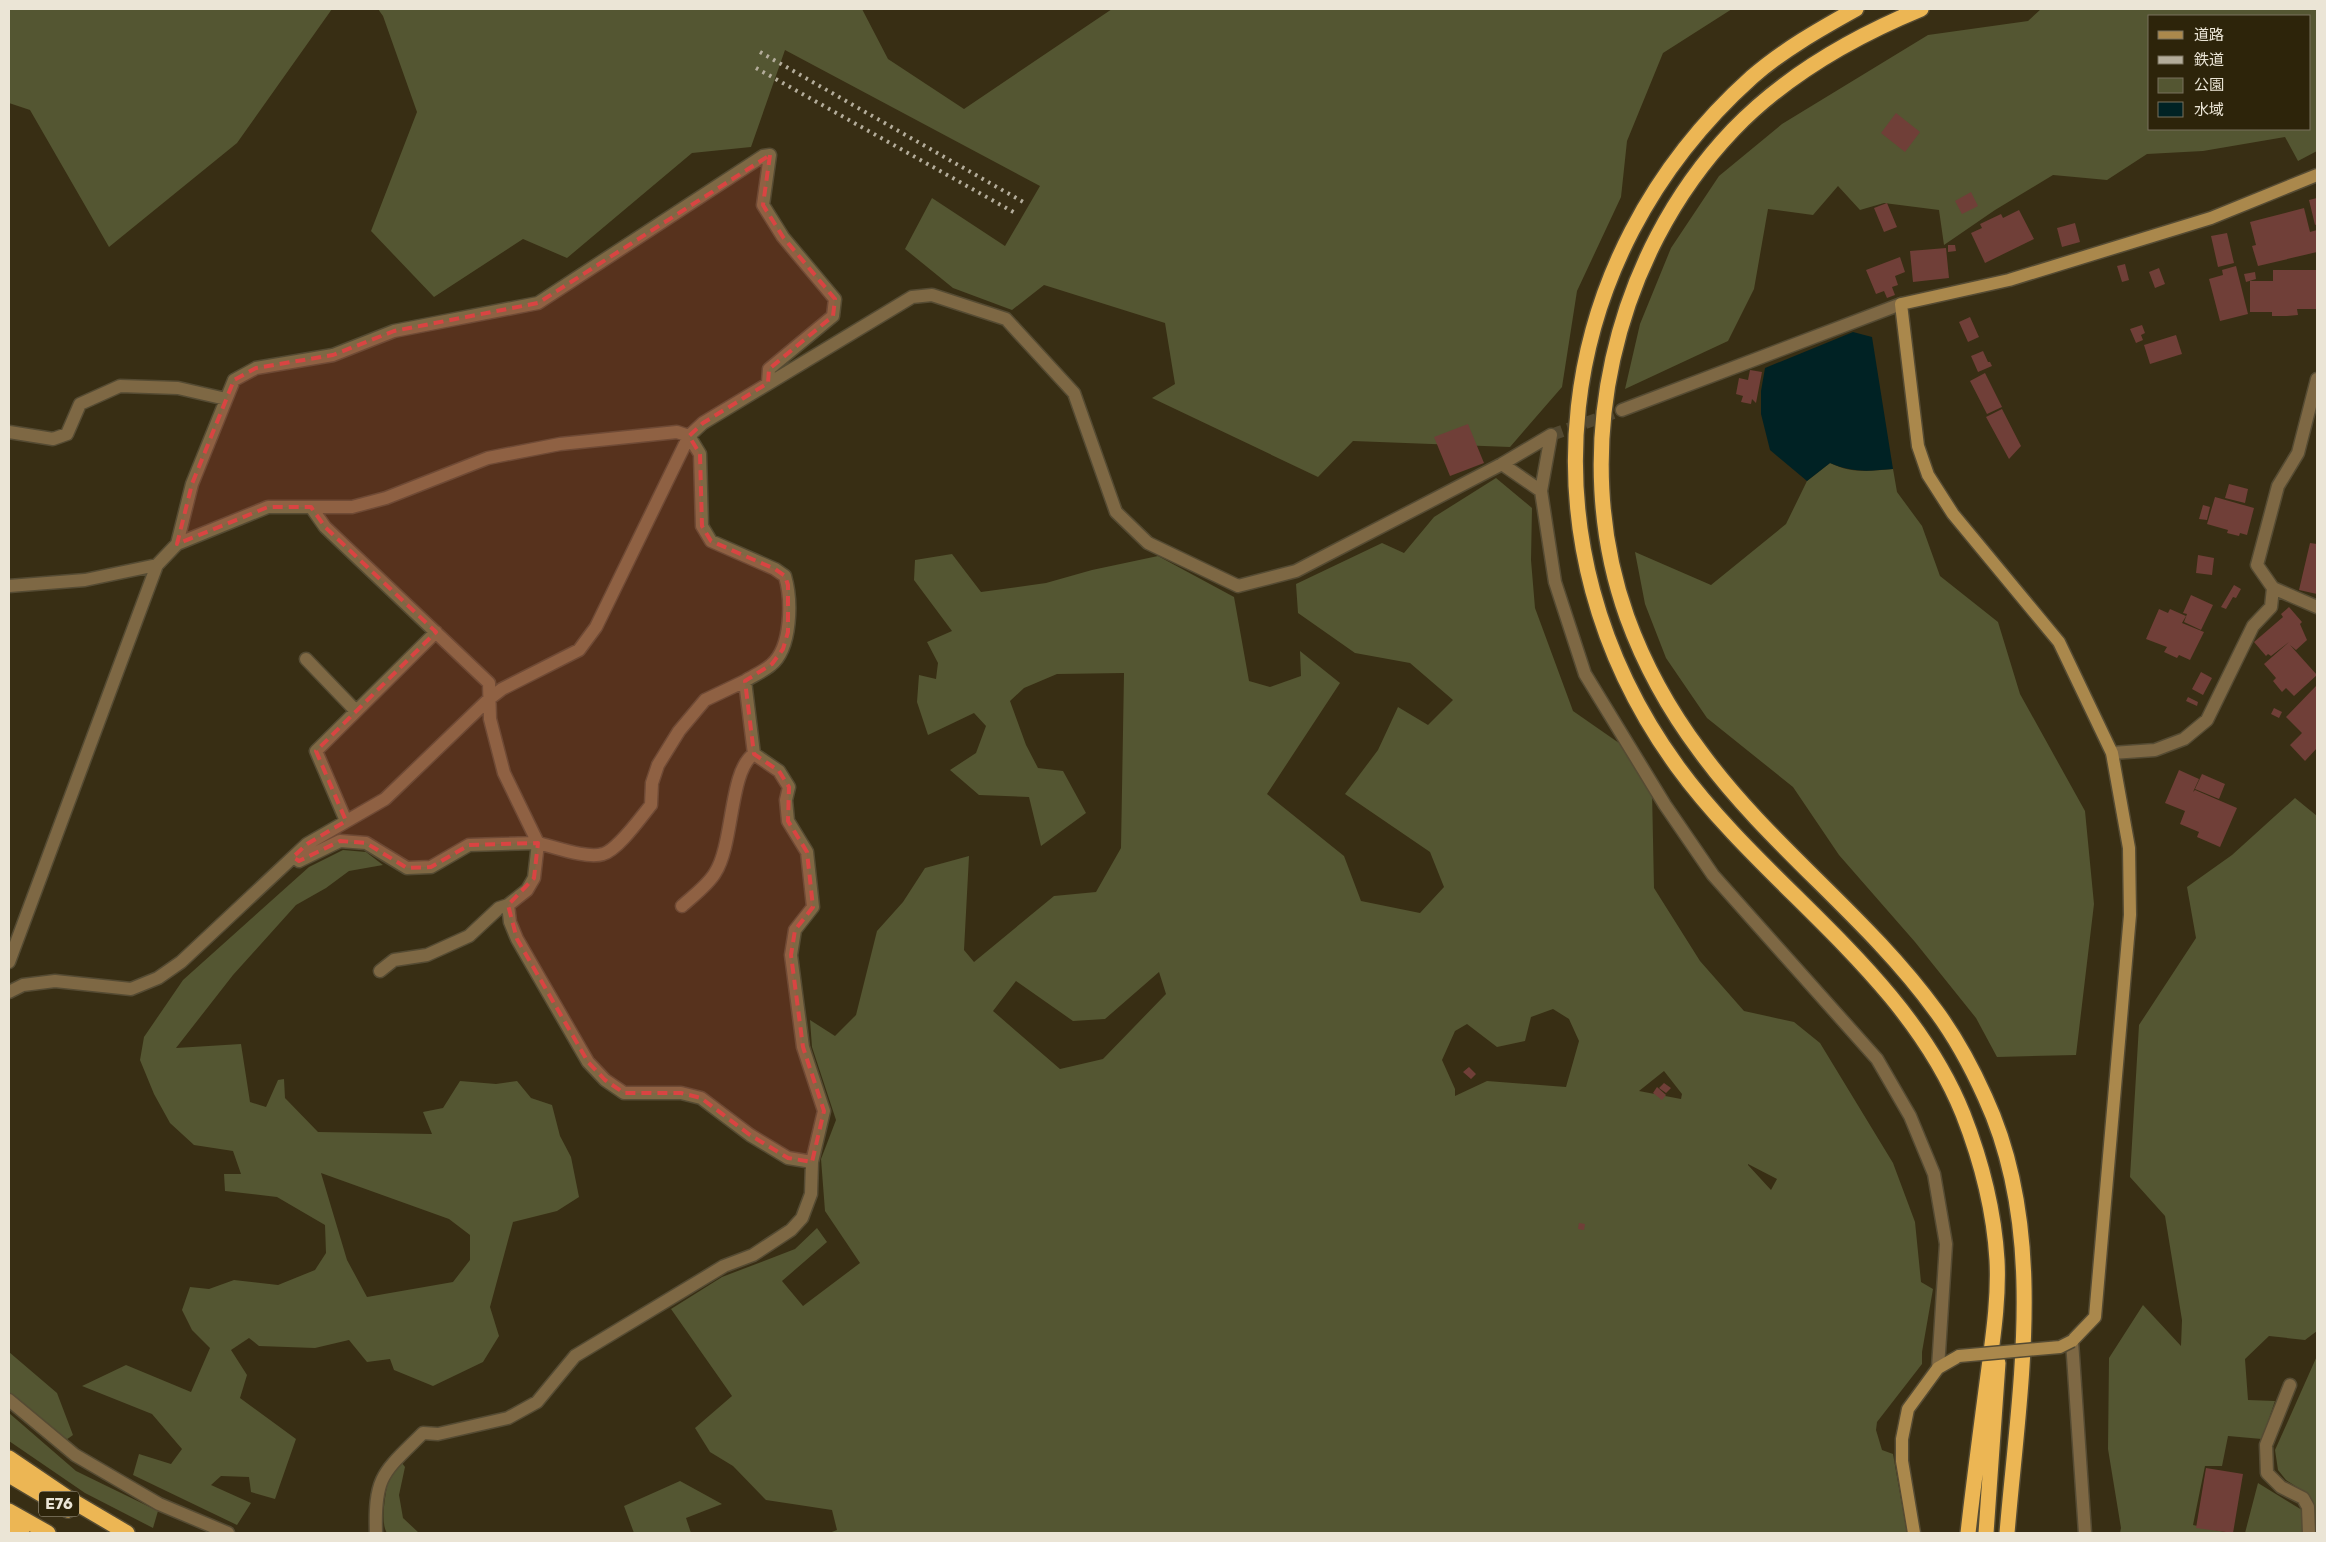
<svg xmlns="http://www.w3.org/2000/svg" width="2326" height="1542" viewBox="0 0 2326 1542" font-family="Rubik,'Noto Sans JP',sans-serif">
<rect width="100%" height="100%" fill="#382e14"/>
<path fill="#545632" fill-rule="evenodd" d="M 9,9 L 332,9 L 237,143 L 109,247 L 30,110 L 9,103 Z
M 378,9 L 862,9 L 888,59 L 964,109 L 1112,9 L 1732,9 L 1663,53 L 1627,141 L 1621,197 L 1577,291 L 1562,387 L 1510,447 L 1353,441 L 1318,477 L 1152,398 L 1175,384 L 1165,323 L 1044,285 L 1012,310 L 953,288 L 905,249 L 932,198 L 1005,246 L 1040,186 L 785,50 L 751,147 L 692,153 L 567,258 L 523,239 L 434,297 L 371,231 L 417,112 L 383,16 Z
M 2041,9 L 2317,9 L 2317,151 L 2298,161 L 2285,137 L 2203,151 L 2147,154 L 2107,180 L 2053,175 L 1995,210 L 1944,245 L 1939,210 L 1884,203 L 1860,210 L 1838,186 L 1813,215 L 1768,209 L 1754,289 L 1728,341 L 1625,389 L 1640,324 L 1671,248 L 1719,176 L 1782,124 L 1928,35 L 2028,21 ZM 2150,16 L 2310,16 L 2310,129 L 2150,129 Z
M 1830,463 C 1852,474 1869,471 1893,469 L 1897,492 L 1922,526 L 1940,576 L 1998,622 L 2020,694 L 2085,811 L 2094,904 L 2076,1055 L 1997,1057 L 1976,1018 L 1915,942 L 1839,855 L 1793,787 L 1707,718 L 1666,658 L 1645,604 L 1635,552 L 1711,585 L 1786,524 L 1807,481 Z
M 1496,478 L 1532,508 L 1531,560 L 1535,608 L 1573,711 L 1619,743 L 1652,791 L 1654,888 L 1700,961 L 1744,1011 L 1794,1022 L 1820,1043 L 1893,1163 L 1915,1222 L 1921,1282 L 1933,1289 L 1922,1352 L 1922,1364 L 1877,1422 L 1876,1430 L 1882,1450 L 1893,1454 L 1907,1533 L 829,1533 L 837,1530 L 832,1510 L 766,1500 L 733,1466 L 710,1452 L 695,1428 L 732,1396 L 671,1309 L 722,1277 L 795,1249 L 817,1228 L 827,1242 L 782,1281 L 803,1306 L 860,1263 L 825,1211 L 821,1159 L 836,1120 L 812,1047 L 810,1020 L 835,1036 L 856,1015 L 877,931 L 903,902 L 925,868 L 969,856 L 964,950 L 974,962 L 1054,896 L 1096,892 L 1121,848 L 1124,673 L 1057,674 L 1024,688 L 1010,701 L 1026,745 L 1038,768 L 1063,771 L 1086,813 L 1041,846 L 1029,797 L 979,795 L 950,770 L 976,753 L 986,726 L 974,713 L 928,735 L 917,702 L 919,675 L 936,679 L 938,663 L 927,642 L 952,631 L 914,580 L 915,560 L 952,554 L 981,592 L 1046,583 L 1092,570 L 1158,556 L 1234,597 L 1249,681 L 1270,687 L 1301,676 L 1300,651 L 1340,683 L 1267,794 L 1344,856 L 1361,901 L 1420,913 L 1444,887 L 1430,852 L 1345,794 L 1378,750 L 1398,707 L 1428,725 L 1453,700 L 1410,663 L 1355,653 L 1298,613 L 1296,584 L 1382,543 L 1404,553 L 1434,517 ZM 1159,972 L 1166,994 L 1103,1059 L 1060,1069 L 993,1011 L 1016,981 L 1073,1021 L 1105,1019 ZM 1553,1009 L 1569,1019 L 1579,1041 L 1566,1087 L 1487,1081 L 1455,1096 L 1455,1089 L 1442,1060 L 1455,1031 L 1467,1024 L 1497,1047 L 1525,1041 L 1531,1017 ZM 1664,1071 L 1682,1094 L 1681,1099 L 1639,1091 ZM 1748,1164 L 1777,1179 L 1771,1190 L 1748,1165 Z
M 2295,798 L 2317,816 L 2317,1331 L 2305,1340 L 2269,1336 L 2245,1359 L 2248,1400 L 2275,1401 L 2262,1439 L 2228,1436 L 2222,1466 L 2205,1466 L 2193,1525 L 2229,1533 L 2120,1533 L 2121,1528 L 2108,1449 L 2109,1358 L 2143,1305 L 2181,1346 L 2182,1320 L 2165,1216 L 2130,1177 L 2139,1025 L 2196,938 L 2187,887 L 2232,855 Z
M 343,850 L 366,852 L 383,865 L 349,871 L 326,888 L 296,905 L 233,975 L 176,1048 L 241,1044 L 250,1102 L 266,1107 L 278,1080 L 284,1079 L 285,1098 L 318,1132 L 432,1134 L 423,1112 L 443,1108 L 460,1081 L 496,1084 L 517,1081 L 531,1098 L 552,1105 L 560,1136 L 571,1157 L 579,1197 L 557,1211 L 513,1222 L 490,1307 L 499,1336 L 483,1362 L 433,1386 L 394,1370 L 390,1359 L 367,1362 L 349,1340 L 315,1348 L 259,1346 L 249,1338 L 231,1350 L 247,1375 L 240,1398 L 296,1439 L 275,1499 L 251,1492 L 249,1477 L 221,1476 L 211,1485 L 251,1503 L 237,1525 L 133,1475 L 139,1454 L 171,1464 L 182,1449 L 152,1414 L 82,1386 L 126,1365 L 191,1392 L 210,1348 L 192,1330 L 182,1310 L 190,1287 L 209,1289 L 234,1280 L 278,1285 L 315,1270 L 326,1253 L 325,1225 L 277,1197 L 225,1191 L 224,1174 L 241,1174 L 233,1151 L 194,1145 L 170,1123 L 154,1094 L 140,1060 L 144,1037 L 183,980 L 309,867 ZM 321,1173 L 449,1219 L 470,1235 L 470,1260 L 453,1282 L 367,1297 L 347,1260 Z
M 9,1352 L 57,1393 L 73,1435 L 66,1440 L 9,1394 Z
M 2317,1356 L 2317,1533 L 2314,1533 L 2315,1513 L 2309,1495 L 2286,1480 L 2278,1470 L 2275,1450 Z
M 9,1413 L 76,1471 L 158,1511 L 153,1528 L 85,1493 L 9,1441 Z
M 402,1463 L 405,1467 L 399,1495 L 403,1518 L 419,1533 L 387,1533 C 379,1521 387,1488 389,1474 Z
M 680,1481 L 722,1504 L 686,1518 L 691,1533 L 634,1533 L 624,1506 Z
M 2258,1483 L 2302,1510 L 2306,1533 L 2245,1533 Z"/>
<path fill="#002224" d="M 1853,332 L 1872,337 L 1893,469 C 1869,471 1853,473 1830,463 L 1807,481 L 1770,450 L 1761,414 L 1761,391 L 1765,368 Z"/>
<path fill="#703f38" d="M 1896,113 L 1920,132 L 1905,152 L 1881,133 Z
M 1971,192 L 1978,206 L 1962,214 L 1955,201 Z
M 2317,198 L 2317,224 L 2315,225 L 2309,200 Z
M 1887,203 L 1897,227 L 1884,232 L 1874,208 Z
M 2304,208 L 2310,232 L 2317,230 L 2317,252 L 2258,266 L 2252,246 L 2256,245 L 2250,222 Z
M 2019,210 L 2034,239 L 1985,263 L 1971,233 L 1982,228 L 1980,224 L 2001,214 L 2003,218 Z
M 2075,223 L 2080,242 L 2062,247 L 2057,228 Z
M 2227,233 L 2234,263 L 2218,267 L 2211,236 Z
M 1948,245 L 1955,245 L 1956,251 L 1948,252 Z
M 1946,248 L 1949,278 L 1913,282 L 1910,251 Z
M 1900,257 L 1905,272 L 1895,276 L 1898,285 L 1892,287 L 1895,295 L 1887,298 L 1884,291 L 1876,294 L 1866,270 Z
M 2125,264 L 2129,280 L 2122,282 L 2117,266 Z
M 2236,266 L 2248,314 L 2220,321 L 2209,279 L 2223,275 L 2222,270 Z
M 2159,268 L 2165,284 L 2155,288 L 2149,272 Z
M 2273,270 L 2317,270 L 2317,309 L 2297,309 L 2298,315 L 2287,316 L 2272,316 L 2272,312 L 2250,312 L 2250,281 L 2273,281 Z
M 2255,272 L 2256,279 L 2246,282 L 2244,274 Z
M 1970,317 L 1979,337 L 1968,342 L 1959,322 Z
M 2142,325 L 2145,333 L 2141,335 L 2143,340 L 2136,343 L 2130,329 Z
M 2176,335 L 2182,354 L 2150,364 L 2144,345 Z
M 1983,351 L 1988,362 L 1990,362 L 1992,366 L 1978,372 L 1971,356 Z
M 1750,370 L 1762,372 L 1756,403 L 1752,399 L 1751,404 L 1741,402 L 1743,396 L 1736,394 L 1739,378 L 1748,380 Z
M 1985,373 L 2002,407 L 1987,414 L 1970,381 Z
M 2002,409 L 2021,446 L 2009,459 L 1986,417 Z
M 1468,424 L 1484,463 L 1450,476 L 1434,437 Z
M 2229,484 L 2248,489 L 2245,503 L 2225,498 Z
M 2215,497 L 2254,508 L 2247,535 L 2240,533 L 2239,536 L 2227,533 L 2228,530 L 2207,524 Z
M 2203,505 L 2210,507 L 2207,520 L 2199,519 Z
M 2310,543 L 2317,544 L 2317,594 L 2299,590 Z
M 2198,555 L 2214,558 L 2212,575 L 2196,573 Z
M 2234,585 L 2241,589 L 2236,598 L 2233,597 L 2226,609 L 2221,607 Z
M 2191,595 L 2213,605 L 2201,630 L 2184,622 L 2187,614 L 2183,613 Z
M 2289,607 L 2302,622 L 2300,624 L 2307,640 L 2296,650 L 2290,645 L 2317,675 L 2294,696 L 2286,688 L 2282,692 L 2273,681 L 2276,678 L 2264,664 L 2289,642 L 2271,656 L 2268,654 L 2266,656 L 2254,642 L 2283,617 L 2281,614 Z
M 2159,609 L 2168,613 L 2170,609 L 2186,616 L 2182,623 L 2204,632 L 2190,660 L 2179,655 L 2177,658 L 2164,652 L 2167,647 L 2146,639 Z
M 2201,672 L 2212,678 L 2203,695 L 2192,689 Z
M 2317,685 L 2317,748 L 2305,761 L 2290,745 L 2302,733 L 2286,717 Z
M 2188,697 L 2198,702 L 2197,706 L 2186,701 Z
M 2274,708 L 2282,712 L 2279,718 L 2271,714 Z
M 2179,770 L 2199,779 L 2193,792 L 2195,790 L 2237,808 L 2220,847 L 2197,837 L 2199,832 L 2180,824 L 2185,811 L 2165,803 Z
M 2202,774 L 2225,784 L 2219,799 L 2195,789 Z
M 1469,1067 L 1476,1074 L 1471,1079 L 1463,1072 Z
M 1664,1083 L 1671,1088 L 1666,1093 L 1659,1088 Z
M 1657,1087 L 1666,1095 L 1662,1100 L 1653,1093 Z
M 1579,1223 L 1585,1224 L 1584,1230 L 1578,1229 Z
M 2206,1468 L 2243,1474 L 2233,1533 L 2196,1528 Z"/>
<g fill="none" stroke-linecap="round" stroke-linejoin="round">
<path stroke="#534931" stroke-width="12" stroke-dasharray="12 6" stroke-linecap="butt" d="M 1551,435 L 1622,410"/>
<g stroke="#554b33" stroke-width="15">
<path id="street" d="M 1622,410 L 1901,304
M 9,432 L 53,439 L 67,434 L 80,404 L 120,386 L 178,388 L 226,399
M 1551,435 L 1541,491 L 1555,582 L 1585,674 L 1665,805 L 1713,875 L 1877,1059 L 1910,1116 L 1934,1174 L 1946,1244 L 1938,1368
M 1502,464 L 1551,435
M 311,507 L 325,527 L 489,683 L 490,719 L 504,773 L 538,843 C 555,847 587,859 603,854 C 618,850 641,817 651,805 L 652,783 L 658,765 L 679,731 L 705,700 L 745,681
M 177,544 L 192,484 L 234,380 L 256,368 L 333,355 L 394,331 L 538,303 L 763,156 L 770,155 L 763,205 L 783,237 L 835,299 L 833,316 L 769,369 L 768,383
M 9,586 L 85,580 L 157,565
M 2273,588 L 2317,607
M 306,659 L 356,711
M 2112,753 L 2155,750 L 2184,739 L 2207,720 L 2253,626 L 2271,607 L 2273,588 L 2257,565 L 2278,486 L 2298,453 L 2317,379
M 346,821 L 316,751 L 436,632
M 295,858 L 299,861 L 340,841 L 366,843 L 407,868 L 431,867 L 469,845 L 538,843 L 534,878 L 527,890 L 508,905 L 499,908 L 469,936 L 427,955 L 394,960 L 380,971
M 508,905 L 510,922 L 517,939 L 588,1062 L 605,1080 L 624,1093 L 681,1093 L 701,1098 L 750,1135 L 788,1158 L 812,1162
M 682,906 C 693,896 708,885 715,873 C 734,844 729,770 754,754
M 9,962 L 157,565 L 177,544 L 268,507 L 352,507 L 386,498 L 488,458 L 560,444 L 677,432 L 689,436 L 700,454 L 702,526 L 711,541 L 775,569 L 785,576 C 792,600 792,648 771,665 C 764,671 753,676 745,681 L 754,754 L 779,771 L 789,787 L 786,800 L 788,821 L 807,852 L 813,907 L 795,930 L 791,955 L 803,1047 L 824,1111 L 812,1162 L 811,1194 L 802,1218 L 791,1230 L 753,1255 L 724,1266 L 575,1356 L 537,1402 L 508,1418 L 438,1434 L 423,1433 C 384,1472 374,1475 376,1533
M 9,992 L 23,985 L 55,981 L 131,989 L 158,978 L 181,962 L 307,844 L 385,799 L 489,699 L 502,689 L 579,650 L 596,627 L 689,436 L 703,423 L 912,297 L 932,295 L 1006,319 L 1074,393 L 1116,512 L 1148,543 L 1238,586 L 1296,571 L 1502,464 L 1541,491
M 2072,1341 L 2085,1533
M 2290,1385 L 2266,1445 L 2267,1473 L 2281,1487 L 2303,1498 L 2308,1507 L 2309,1533
M 9,1400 L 75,1455 L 159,1504 L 228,1533"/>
</g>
<g stroke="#554b33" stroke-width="15">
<path id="secondary" d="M 2072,1341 L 2095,1317 L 2130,915 L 2129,848 L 2112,753 L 2059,642 L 1953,514 L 1928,475 L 1918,446 L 1901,304 L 2009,280 L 2211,218 L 2317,175
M 1914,1533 L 1902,1461 L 1902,1439 L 1908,1409 L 1938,1368 L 1959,1356"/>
</g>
<g stroke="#554b33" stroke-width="18">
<path id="highway" d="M 1856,9 C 1820,29 1783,50 1752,77 C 1549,259 1517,545 1677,766 C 1765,887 1906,972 1963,1114 C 1981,1160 1994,1210 1997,1260 C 1999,1298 1993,1337 1988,1375 C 1981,1428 1974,1480 1968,1533
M 1921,9 C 1853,37 1785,76 1733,130 C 1613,256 1568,452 1627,617 C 1644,664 1670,711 1700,751 C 1769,846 1867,916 1936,1011 C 1956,1038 1972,1068 1985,1097 C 2048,1233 2019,1390 2007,1533
M 9,1458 L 71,1500 L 127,1533
M 9,1475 L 68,1510
M 9,1511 L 48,1533
M 9,1527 L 22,1533
M 1986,1533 L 1998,1363"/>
</g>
<use href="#street" stroke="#7e6844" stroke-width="12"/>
<use href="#secondary" stroke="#aa884c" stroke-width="12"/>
<use href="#highway" stroke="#ecb654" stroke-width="15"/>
<path stroke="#b4ad9b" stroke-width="4" stroke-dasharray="2.5 5" stroke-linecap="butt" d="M 760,52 L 1025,203
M 756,68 L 1017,214"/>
<g stroke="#554b33" stroke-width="15" stroke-linecap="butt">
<path id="secondary-bridge" d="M 1959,1356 L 2060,1347 L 2072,1341"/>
</g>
<use href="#secondary-bridge" stroke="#aa884c" stroke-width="12"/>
</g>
<path fill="#d94442" fill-opacity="0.2" stroke="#d94442" stroke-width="4" stroke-dasharray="10 6" stroke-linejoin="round" d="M 770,155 L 763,205 L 783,237 L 835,299 L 833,316 L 769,369 L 768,383 L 703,423 L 689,436 L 700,454 L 702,526 L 711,541 L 775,569 L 785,576 L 788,585 L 788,632 L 783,649 L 772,664 L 745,681 L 754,754 L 779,771 L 789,787 L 788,821 L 807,852 L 813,907 L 795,930 L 791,955 L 803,1047 L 824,1111 L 812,1162 L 788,1158 L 750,1135 L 701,1098 L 681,1093 L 624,1093 L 605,1080 L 588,1062 L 517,939 L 508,905 L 534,878 L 538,843 L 469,845 L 431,867 L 407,868 L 366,843 L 340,841 L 299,861 L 293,857 L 307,844 L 346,821 L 316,751 L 436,632 L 325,527 L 311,507 L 268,507 L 177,544 L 192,484 L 234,380 L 256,368 L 333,355 L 394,331 L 538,303 Z"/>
<g text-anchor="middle" stroke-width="5" stroke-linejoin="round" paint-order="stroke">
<rect fill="#2d240a" stroke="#b2ab99" stroke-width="1" x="39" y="1491.5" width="40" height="25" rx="4"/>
<g font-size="15" font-weight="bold" fill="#ebe5d6">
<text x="59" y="1509">E76</text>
</g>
</g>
<rect width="2326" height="1542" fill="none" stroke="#ebe5d6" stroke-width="20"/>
<rect x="2148" y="15" width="162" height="115" fill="#2d240a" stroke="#79715c"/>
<rect x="2158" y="31" width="25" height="8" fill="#aa884c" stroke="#79715c"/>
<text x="2194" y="40" font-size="15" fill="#ebe5d6">道路</text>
<rect x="2158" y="56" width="25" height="8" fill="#b4ad9b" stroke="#79715c"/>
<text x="2194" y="65" font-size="15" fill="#ebe5d6">鉄道</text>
<rect x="2158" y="78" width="25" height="15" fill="#545632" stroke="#79715c"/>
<text x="2194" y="90" font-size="15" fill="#ebe5d6">公園</text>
<rect x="2158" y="102" width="25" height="15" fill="#002224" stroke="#79715c"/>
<text x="2194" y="115" font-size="15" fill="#ebe5d6">水域</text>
</svg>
